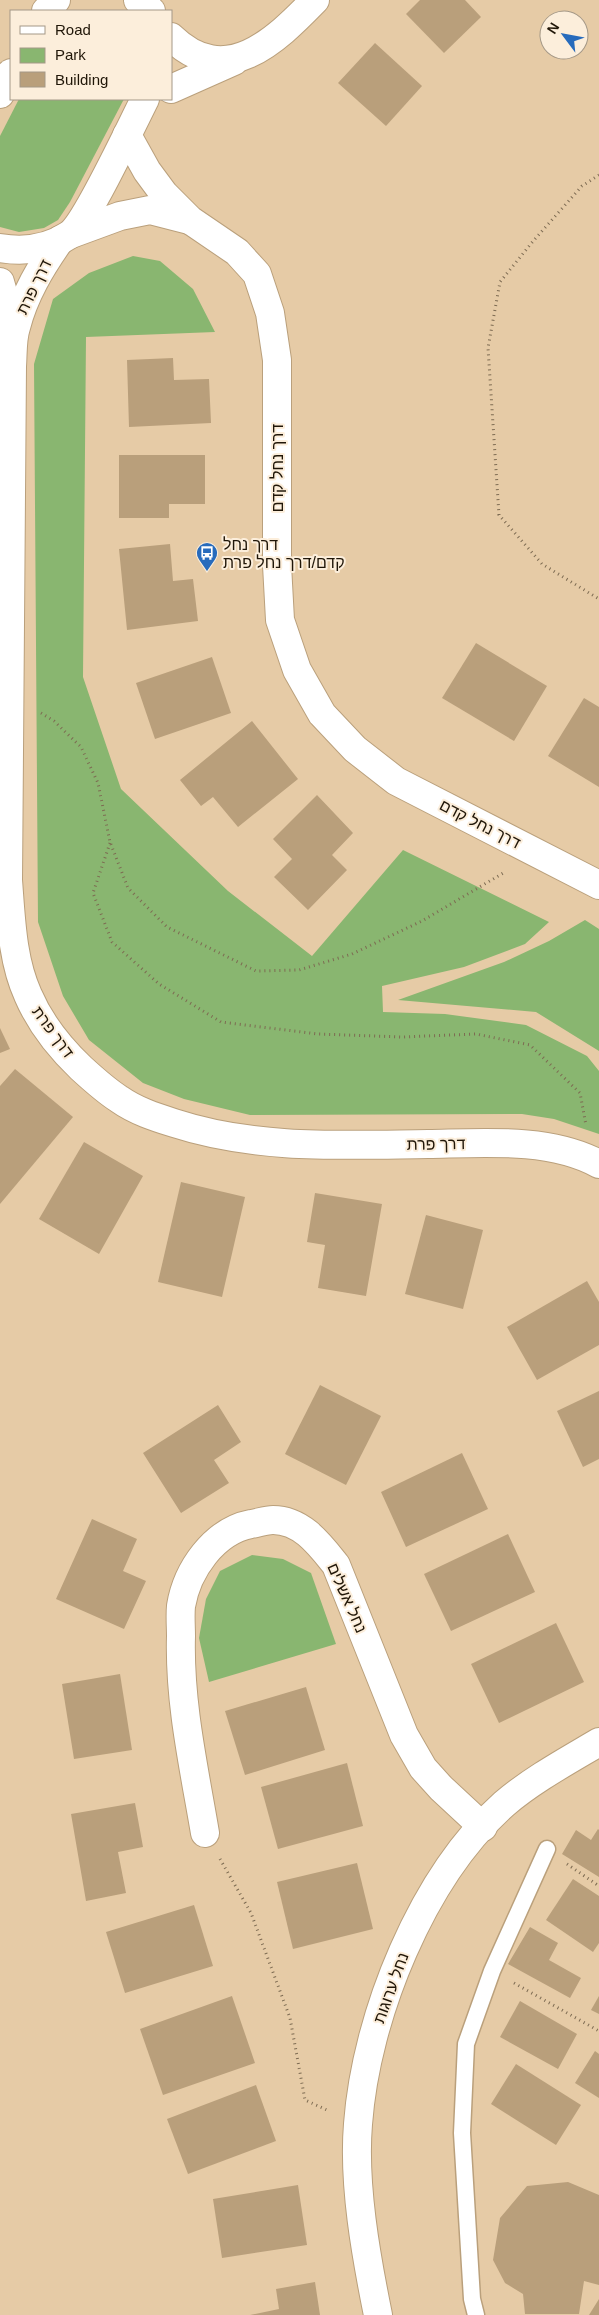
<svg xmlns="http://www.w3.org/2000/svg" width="599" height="2315" font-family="Helvetica,'Noto Sans Hebrew',sans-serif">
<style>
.green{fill:#89b670}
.building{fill:#b99f7b}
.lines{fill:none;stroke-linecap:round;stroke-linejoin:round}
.lane-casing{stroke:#baa07c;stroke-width:19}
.street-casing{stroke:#baa07c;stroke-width:30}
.secondary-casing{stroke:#baa07c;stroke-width:30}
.path{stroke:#7d6b52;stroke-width:3;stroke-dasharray:1 4;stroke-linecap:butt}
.lane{stroke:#fff;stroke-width:16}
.street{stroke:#fff;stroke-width:28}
.secondary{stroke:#fff;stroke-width:28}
.labels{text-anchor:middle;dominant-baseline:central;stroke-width:4;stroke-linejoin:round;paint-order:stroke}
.street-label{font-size:16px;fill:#201608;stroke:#fceedb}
.poi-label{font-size:16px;fill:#201608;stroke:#fceedb;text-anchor:start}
</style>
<rect width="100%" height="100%" fill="#e6cba6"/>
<g class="green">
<path d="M19 99H124L70 202 58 220 44 228 19 232 0 227V136Z"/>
<path d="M133 256 160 261 193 289 215 332 86 337 83 677 121 789 228 891 312 956 403 850 549 922 525 944 464 967 382 986 383 1012 445 1014 526 1025 587 1056 599 1071V1134L554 1119 522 1114 250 1115 184 1099 143 1083 89 1040 63 996 38 922 34 364 53 299 89 273Z"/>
<path d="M585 920 599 929V1051L536 1012 398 1000 504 962 549 941Z"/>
<path d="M252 1555 283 1559 311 1573 336 1644 209 1682 199 1638 206 1599 220 1571Z"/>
</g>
<g class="building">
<path d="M420 0H465L481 17 444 53 406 14Z"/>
<path d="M375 43 422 86 386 126 338 83Z"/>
<path d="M173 358 174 380 209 379 211 423 129 427 127 360Z"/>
<path d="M119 455H205V504H169V518H119Z"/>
<path d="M170 544 173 581 193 579 198 621 127 630 119 549Z"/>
<path d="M476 643 547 686 514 741 442 698Z"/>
<path d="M212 657 231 713 155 739 136 683Z"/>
<path d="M584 698 599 707V787L548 756Z"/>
<path d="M252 721 298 779 238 827 213 797 201 806 180 780Z"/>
<path d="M317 795 353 833 332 855 347 870 308 910 274 877 292 859 273 839Z"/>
<path d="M0 1028 10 1049 0 1053Z"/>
<path d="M15 1069 73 1117 0 1204V1086Z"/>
<path d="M84 1142 143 1176 99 1254 39 1219Z"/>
<path d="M181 1182 245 1197 222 1297 158 1282Z"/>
<path d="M315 1193 382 1204 366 1296 318 1288 325 1245 307 1242Z"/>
<path d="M426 1215 483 1230 463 1309 405 1294Z"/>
<path d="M587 1281 599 1302V1345L537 1380 507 1327Z"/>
<path d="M320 1385 381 1416 346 1485 285 1454Z"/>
<path d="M599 1391V1459L583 1467 557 1411Z"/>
<path d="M218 1405 241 1442 214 1460 229 1483 181 1513 143 1453Z"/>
<path d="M462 1453 488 1509 406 1547 381 1492Z"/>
<path d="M92 1519 137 1539 123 1571 146 1581 124 1629 56 1599Z"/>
<path d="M508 1534 535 1592 451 1631 424 1574Z"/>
<path d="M556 1623 584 1682 499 1723 471 1664Z"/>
<path d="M120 1674 132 1750 74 1759 62 1684Z"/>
<path d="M306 1687 325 1750 245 1775 225 1711Z"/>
<path d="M347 1763 363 1826 278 1849 261 1787Z"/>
<path d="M135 1803 143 1847 118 1852 126 1893 86 1901 71 1814Z"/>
<path d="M598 1829 599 1830V1877L562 1854 576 1830 591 1840Z"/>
<path d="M357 1863 373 1929 293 1949 277 1882Z"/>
<path d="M573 1879 599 1896V1943L593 1952 546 1920Z"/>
<path d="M194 1905 213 1966 125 1993 106 1932Z"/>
<path d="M530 1927 558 1943 549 1960 581 1978 570 1998 508 1964Z"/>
<path d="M232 1996 255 2063 163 2095 140 2029Z"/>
<path d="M599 1996V2014L591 2010Z"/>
<path d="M520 2001 577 2034 558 2069 500 2037Z"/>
<path d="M595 2051 599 2054V2098L575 2083Z"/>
<path d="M516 2064 581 2105 556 2145 491 2104Z"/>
<path d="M256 2085 276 2141 188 2174 167 2119Z"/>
<path d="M568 2182 599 2195V2285L584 2281 579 2314H525L523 2294 505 2283 493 2260 500 2218 527 2186Z"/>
<path d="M298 2185 307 2245 222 2258 213 2199Z"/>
<path d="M315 2282 320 2315H250L279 2309 276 2289Z"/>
<path d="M599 2299V2315H589Z"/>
</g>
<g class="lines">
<g class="lane-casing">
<path id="lane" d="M476 2315 472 2299 462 2133 466 2044 492 1971 547 1849"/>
</g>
<g class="street-casing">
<g id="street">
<path d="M171 37C226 90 275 41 315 0"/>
<path d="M171 89 234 61"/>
<path d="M127 135 147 171 164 194 190 220 237 252 257 274 270 313 277 360V565L280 620 297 670 322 714 355 749 396 781 599 885"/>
<path d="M71 234 120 216 150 210 189 220"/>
<path d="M205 1833C194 1768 179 1702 181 1636 181 1627 180 1616 181 1606 187 1570 214 1531 251 1524 258 1523 266 1520 273 1520 302 1520 320 1545 336 1565L404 1735 423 1768 441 1788 483 1827"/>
<path d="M378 2315C366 2256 353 2184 358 2124 366 2016 422 1877 504 1804 532 1780 567 1761 599 1742"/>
</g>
</g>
<g class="secondary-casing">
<g id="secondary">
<path d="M138 0 151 11"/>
<path d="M46 11 56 0"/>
<path d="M0 94 11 73"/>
<path d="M60 240C41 267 24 295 16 327 12 339 13 353 12 366L8 880C11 918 12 960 28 995 40 1023 60 1048 81 1068 93 1079 105 1090 119 1099 136 1111 155 1117 174 1123 257 1150 343 1145 428 1144 482 1143 550 1137 599 1164"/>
<path d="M0 248C24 252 48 249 69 235 86 224 133 122 145 99"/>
<path d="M0 282 8 310 10 337"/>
</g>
</g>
<g class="path">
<path d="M599 175 582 186 534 240 500 282 488 348 499 515 542 564 599 599"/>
<path d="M41 713 54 721 81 747 98 783 110 842 128 888 167 927 256 971 299 970 352 954 422 921 505 872"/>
<path d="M110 843 93 893 112 942 159 984 221 1022 318 1034 402 1037 476 1034 530 1045 580 1093 586 1125"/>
<path d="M220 1859 251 1913 290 2018 305 2100 329 2111"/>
<path d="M567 1864 599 1886"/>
<path d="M514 1983 599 2031"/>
</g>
<use href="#lane" class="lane"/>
<use href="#street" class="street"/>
<use href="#secondary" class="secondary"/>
</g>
<defs>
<g id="bus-pin" transform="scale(1.125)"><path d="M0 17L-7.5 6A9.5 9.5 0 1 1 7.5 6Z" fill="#276bbc" stroke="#fceedb"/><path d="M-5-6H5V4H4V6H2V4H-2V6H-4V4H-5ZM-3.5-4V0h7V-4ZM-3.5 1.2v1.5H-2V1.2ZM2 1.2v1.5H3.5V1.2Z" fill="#fff"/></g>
</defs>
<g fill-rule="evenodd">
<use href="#bus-pin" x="207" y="553"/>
</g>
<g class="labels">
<g class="street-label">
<text transform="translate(34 287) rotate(-64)">דרך פרת</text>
<text transform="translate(277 468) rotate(-90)">דרך נחל קדם</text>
<text transform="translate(480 824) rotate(27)">דרך נחל קדם</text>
<text transform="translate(53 1032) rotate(54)">דרך פרת</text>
<text transform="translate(436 1144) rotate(-1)">דרך פרת</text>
<text transform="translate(347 1598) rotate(66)">נחל אשלים</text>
<text transform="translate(391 1988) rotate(-70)">נחל ערוגות</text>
</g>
<g class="poi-label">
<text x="223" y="544">דרך נחל<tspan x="223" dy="18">קדם/דרך נחל פרת</tspan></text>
</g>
</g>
<rect x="10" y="10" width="162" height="90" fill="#fceedb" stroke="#a49887"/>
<rect x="20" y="26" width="25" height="8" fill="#ffffff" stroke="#a49887"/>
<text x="55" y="35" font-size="15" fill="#201608">Road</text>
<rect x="20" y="48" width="25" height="15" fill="#89b670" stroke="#a49887"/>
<text x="55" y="60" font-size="15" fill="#201608">Park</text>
<rect x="20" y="72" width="25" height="15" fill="#b99f7b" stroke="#a49887"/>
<text x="55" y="85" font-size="15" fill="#201608">Building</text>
<g transform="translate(564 35) rotate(302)"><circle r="24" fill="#fceedb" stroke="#a49887"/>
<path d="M0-4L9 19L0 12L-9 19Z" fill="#276bbc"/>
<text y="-8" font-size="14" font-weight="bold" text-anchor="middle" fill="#201608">N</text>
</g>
</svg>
